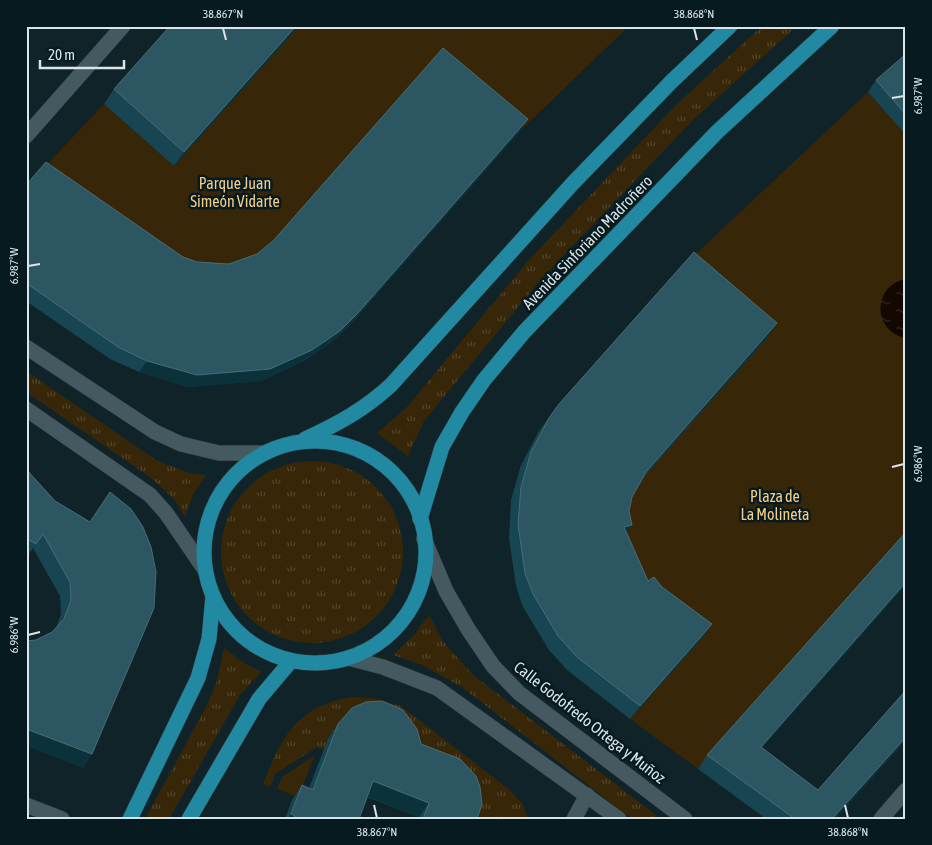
<svg xmlns="http://www.w3.org/2000/svg" width="932" height="845" font-family="'Asap Condensed',sans-serif">
<style>
.grass{fill:url(#grass-tufts)}
.green{fill:#372708}
.water{fill:url(#water-ripples)}
.lines{fill:none;stroke-linecap:round;stroke-linejoin:round}
.minor-casing{stroke:#303c40;stroke-width:16}
.major-casing{stroke:#303c40;stroke-width:16}
.minor{stroke:#455960;stroke-width:15}
.major{stroke:#2189a1;stroke-width:15}
.wall{fill:#174652}
.shaded-wall{fill:#0b313b}
.building{fill:#2c5762;stroke:#476d77}
.ticks{fill:none;stroke:#d9e5e8;stroke-width:2}
.labels{text-anchor:middle;dominant-baseline:central;stroke-width:5;stroke-linejoin:round;paint-order:stroke}
.park-label{font-size:16px;fill:#f4ce88;stroke:#071a1f}
.street-label{font-size:16px;fill:#d9e5e8;stroke:#071a1f}
.neatline{fill:none;stroke:#d9e5e8;stroke-width:2}
.ticks-label{font-size:12px;text-anchor:middle;fill:#d9e5e8}
</style>
<defs>
<pattern id="grass-tufts" width="24" height="20" patternUnits="userSpaceOnUse" patternTransform="scale(1.25)"><rect width="24" height="20" fill="#372708"/><path d="M3 7l-1-3M5 7V3M7 7l1-3M15 17l-1-3M17 17v-4M19 17l1-3" fill="none" stroke="#53462c"/></pattern>
<pattern id="water-ripples" width="26" height="14" patternUnits="userSpaceOnUse" patternTransform="scale(1.25)"><rect width="26" height="14" fill="#130800"/><path d="M2 4q2-2 4 0t4 0M15 11q2-2 4 0t4 0" fill="none" stroke="#352c25"/></pattern>
</defs>
<rect width="100%" height="100%" fill="#102329"/>
<g class="grass">
<path d="M762 26H797L692 121 543 277 424 421 408 456 377 433 407 407 528 261 677 104Z"/>
<path d="M26 371 156 460 189 473 206 475 193 495 185 517 175 500 150 477 26 392Z"/>
<circle cx="312" cy="552" r="91"/>
<path d="M429 615 442 640 472 674 661 819H632L462 687 422 665 393 655 413 636Z"/>
<path d="M224 648 241 661 261 672 240 695 169 819H145L206 707 217 681Z"/>
<path d="M352 697 374 698 401 706 510 790 523 805 528 819H472L336 727 328 739 324 750 317 747 275 774 270 787 263 784C282 736 297 706 352 697Z"/>
</g>
<g class="green">
<path d="M299 26H629L520 131 211 276 38 174 104 104 174 166Z"/>
<path d="M868 92 906 135V535L698 769 630 719 653 601 623 538 684 265Z"/>
<path d="M315 755 298 797 277 789 282 777Z"/>
</g>
<path class="water" d="M906 279V338C872 332 872 285 906 279Z"/>
<g class="lines">
<g class="minor-casing">
<g id="minor">
<path d="M26 136 123 26"/>
<path d="M26 347 155 432 181 444 219 453H265"/>
<path d="M26 409 150 495 166 513 205 570"/>
<path d="M424 539 446 591 468 629 493 666 519 693 685 819"/>
<path d="M348 658 383 667 437 688 619 819"/>
<path d="M26 805 62 819"/>
<path d="M574 819 587 795"/>
<path d="M881 819 906 790"/>
</g>
</g>
<g class="major-casing">
<g id="major">
<path d="M305 439C338 424 365 409 391 385L573 183 672 81 730 26"/>
<circle cx="315" cy="552" r="111"/>
<path d="M420 519 442 447 462 412 484 380 524 332 717 132 832 26"/>
<path d="M130 819 198 678 209 639 213 596"/>
<path d="M189 819 259 699 291 661"/>
</g>
</g>
<use href="#minor" class="minor"/>
<use href="#major" class="major"/>
</g>
<g class="wall">
<path d="M170 26H299L174 166 104 104 114 89Z"/>
<path d="M906 54V135L868 92 876 80Z"/>
<path d="M528 119 520 131 349 326 332 342 304 361 261 381 188 387 139 372 110 359 26 301V185L183 257 197 262 229 264 257 254Z"/>
<path d="M768 337 642 479 632 497 629 511 627 533 648 581 662 587 712 624 703 637 630 719 567 670 549 650 523 607 516 586 509 538 511 500 521 465 539 431 559 404Z"/>
<path d="M26 469 55 501 90 522 92 754 83 768 36 640 52 632 56 628 61 614 60 596 33 548 26 558Z"/>
<path d="M906 690V740L835 819H766L698 769 707 755 762 748 818 790Z"/>
<path d="M338 724 421 744 477 819H419V817L367 797 359 819H285L292 800 302 785 309 788 328 739Z"/>
</g>
<g class="shaded-wall">
<path d="M296 26H299L174 166 184 152Z"/>
<path d="M528 119 520 131 349 326 332 342 304 361 261 381 188 387 139 372 147 361Z"/>
<path d="M777 323 768 337 636 485 646 472Z"/>
<path d="M632 525 623 538 624 527Z"/>
<path d="M906 582V585L751 761 761 747Z"/>
<path d="M712 624 703 637 630 719 640 706Z"/>
<path d="M26 729 92 754 83 768 26 746Z"/>
<path d="M906 737V740L835 819H832Z"/>
<path d="M373 781 429 803 419 817 364 795Z"/>
<path d="M291 814 295 816 292 819H288Z"/>
</g>
<g class="building">
<path d="M170 26H296L184 152 114 89Z"/>
<path d="M443 48 528 119 357 314 340 331 312 350 270 369 197 375 147 361 118 347 26 283V185L46 162 183 257 197 262 229 264 257 254 273 241Z"/>
<path d="M906 54V115L876 80Z"/>
<path d="M694 252 777 323 646 472 632 497 629 511 632 525 624 527 648 581 654 577 662 587 712 624 640 706 577 657 558 636 533 594 525 573 518 524 521 487 531 452 549 418 559 404Z"/>
<path d="M26 469 55 501 90 522 110 492 131 509 143 527 151 547 156 572 154 608 92 754 26 729V641L36 640 52 632 64 619 71 600 70 582 43 534 36 544 26 538Z"/>
<path d="M906 532V582L761 747 818 790 906 690V737L832 819H795L707 755Z"/>
<path d="M382 701 403 710 417 729 421 744 460 759 476 776 480 787 482 804 477 819H423L429 803 373 781 359 819H293L295 816 291 814 302 785 313 790 338 724 352 708 366 702Z"/>
</g>
<path class="ticks" d="M223 28 226 40M694 28 697 40M892 98 904 96M28 266 40 264M892 467 904 464M28 635 40 632M374 805 377 818M845 805 848 818"/>
<g class="labels">
<g class="park-label">
<text x="235" y="183">Parque Juan<tspan x="235" dy="18">Simeón Vidarte</tspan></text>
<text x="775" y="496">Plaza de<tspan x="775" dy="18">La Molineta</tspan></text>
</g>
<g class="street-label">
<text transform="translate(587 242) rotate(-46)">Avenida Sinforiano Madroñero</text>
<text transform="translate(590 722) rotate(38)">Calle Godofredo Ortega y Muñoz</text>
</g>
</g>
<rect width="932" height="845" fill="none" stroke="#071a1f" stroke-width="55"/>
<path d="M40 60v8h84v-8" fill="none" stroke="#d9e5e8" stroke-width="2.5"/>
<text x="48" y="60" font-size="15" fill="#d9e5e8" stroke="#071a1f" stroke-width="4" paint-order="stroke">20 m</text>
<rect x="28" y="28" width="876" height="790" class="neatline"/>
<g class="ticks-label">
<text x="223" y="18">38.867°N</text>
<text x="694" y="18">38.868°N</text>
<text transform="translate(918 96) rotate(-90)" y="4">6.987°W</text>
<text transform="translate(14 266) rotate(-90)" y="4">6.987°W</text>
<text transform="translate(918 464) rotate(-90)" y="4">6.986°W</text>
<text transform="translate(14 635) rotate(-90)" y="4">6.986°W</text>
<text x="377" y="836">38.867°N</text>
<text x="848" y="836">38.868°N</text>
</g>
</svg>
